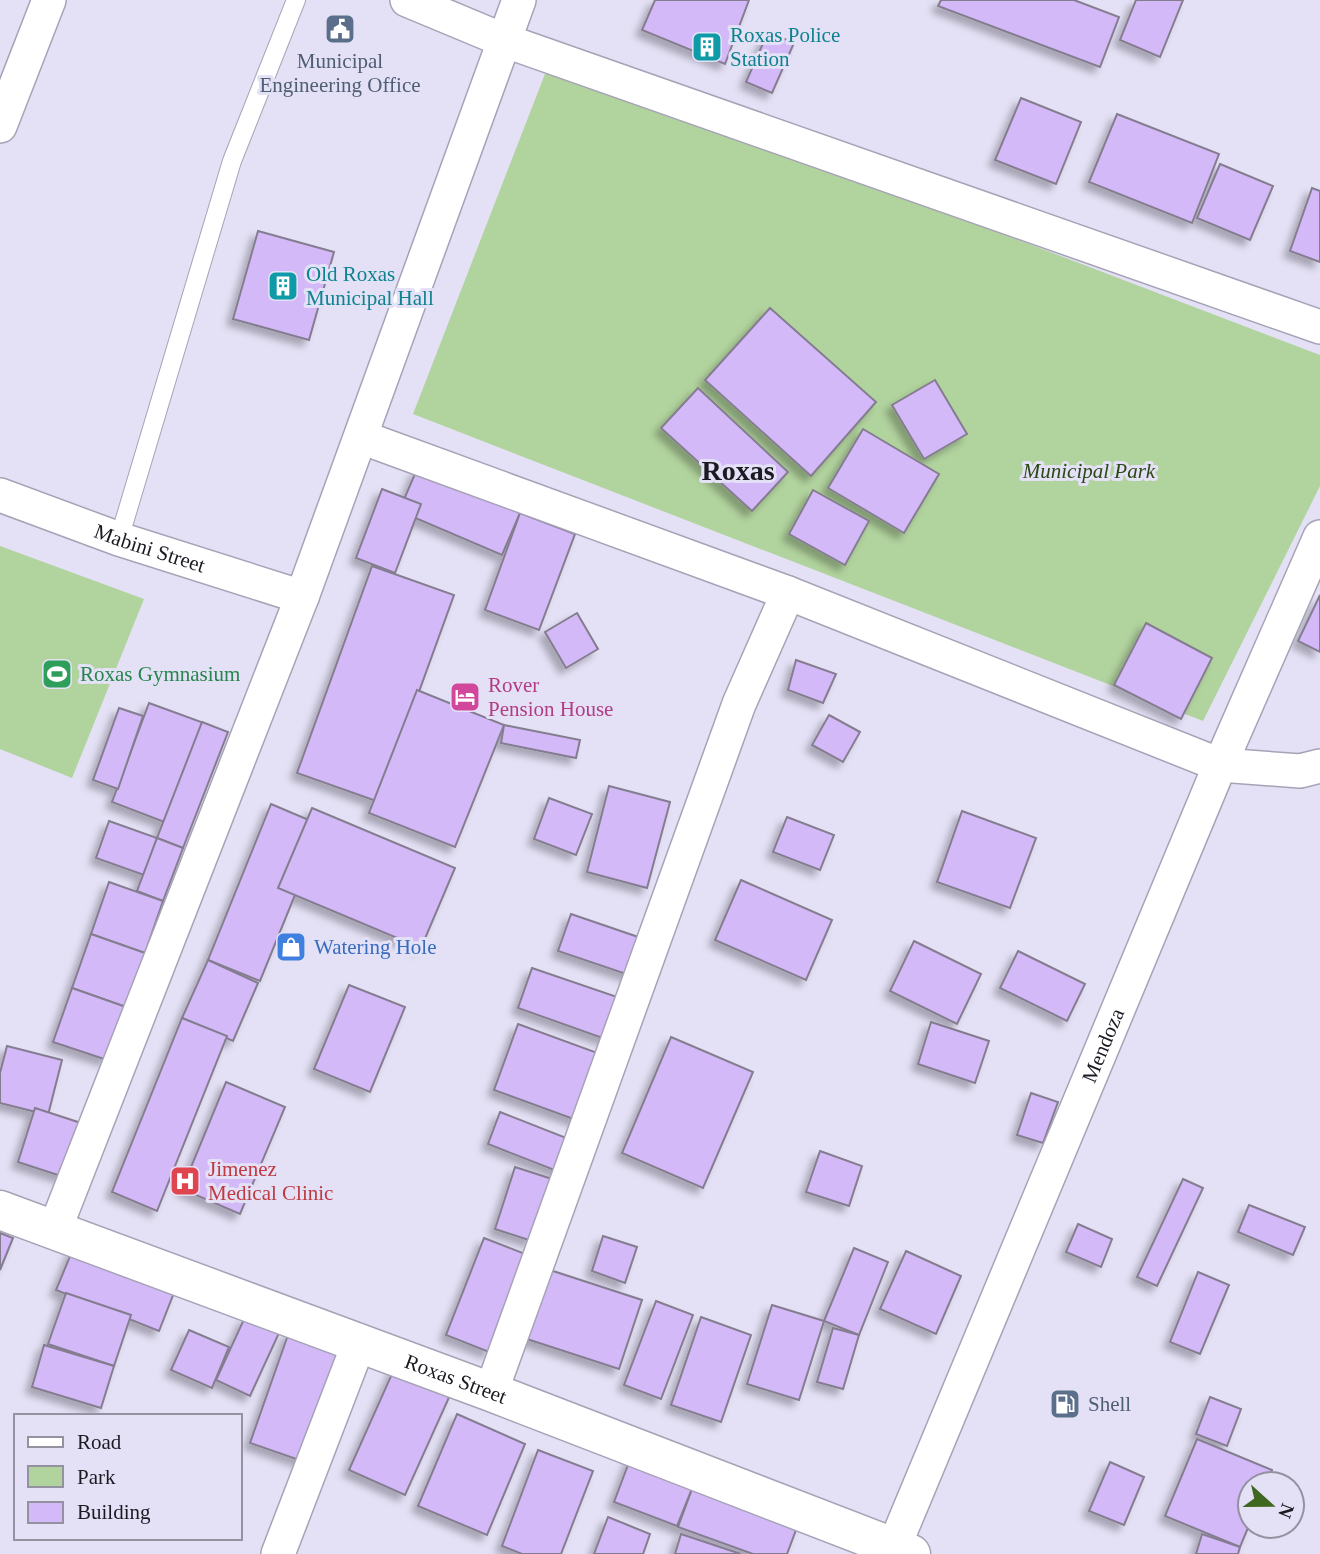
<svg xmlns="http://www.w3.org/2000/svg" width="1320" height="1554" font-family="'Times New Roman',serif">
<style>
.green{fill:#b1d39d}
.building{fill:#d3b9f8;stroke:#847d8f;stroke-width:2;filter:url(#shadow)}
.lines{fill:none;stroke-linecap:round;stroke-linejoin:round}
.service-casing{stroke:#a6a3b7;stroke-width:20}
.minor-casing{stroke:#a6a3b7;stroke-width:36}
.secondary-casing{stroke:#a6a3b7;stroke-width:41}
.service{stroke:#fff;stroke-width:18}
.minor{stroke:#fff;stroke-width:33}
.secondary{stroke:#fff;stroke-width:38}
.labels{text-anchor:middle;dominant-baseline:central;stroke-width:6;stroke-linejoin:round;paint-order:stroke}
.culture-label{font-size:21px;fill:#0d838f;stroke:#e4e1f6;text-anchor:start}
.service-label{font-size:21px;fill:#4e5e75;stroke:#e4e1f6}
.park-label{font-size:21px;font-style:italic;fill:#2b4915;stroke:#e4e1f6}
.street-label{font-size:21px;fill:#1b1a22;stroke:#e4e1f6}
.leisure-label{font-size:21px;fill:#27864d;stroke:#e4e1f6;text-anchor:start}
.hotel-label{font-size:21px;fill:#b23c85;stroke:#e4e1f6;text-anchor:start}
.shop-label{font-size:21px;fill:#366cbe;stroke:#e4e1f6;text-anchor:start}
.health-label{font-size:21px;fill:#be3a42;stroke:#e4e1f6;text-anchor:start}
.district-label{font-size:28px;font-weight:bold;fill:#1b1a22;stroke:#e4e1f6}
</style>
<defs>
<filter id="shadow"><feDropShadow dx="-6" dy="6" stdDeviation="3.5" flood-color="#0004"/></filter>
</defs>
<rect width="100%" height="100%" fill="#e4e1f6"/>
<g class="green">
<path d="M550 61 1320 355V486L1203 721 413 414Z"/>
<path d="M0 546 144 599 72 778 0 749Z"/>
</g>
<g class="building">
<path d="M655 0H749L725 64 642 30Z"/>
<path d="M941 0H1074L1119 17 1100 67 938 6Z"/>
<path d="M1136 0H1183L1160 57 1120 40Z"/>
<path d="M768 32 794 43 772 93 746 82Z"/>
<path d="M1021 98 1081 122 1056 184 995 160Z"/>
<path d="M1117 114 1219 154 1192 223 1089 182Z"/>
<path d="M1220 164 1273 186 1250 240 1197 218Z"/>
<path d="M1312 188 1320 191V262L1290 251Z"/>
<path d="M258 231 334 252 309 340 233 319Z"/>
<path d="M770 308 876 402 811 476 705 380Z"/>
<path d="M935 380 967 434 924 459 892 405Z"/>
<path d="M698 388 788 472 752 511 661 428Z"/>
<path d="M863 429 939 474 904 533 828 488Z"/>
<path d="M417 469 520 513 502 555 399 511Z"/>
<path d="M382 489 421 504 395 573 356 558Z"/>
<path d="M813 490 869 521 845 565 789 534Z"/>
<path d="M520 513 575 534 539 630 485 610Z"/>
<path d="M372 566 454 595 379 802 297 773Z"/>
<path d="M1320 595V652L1298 641Z"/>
<path d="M577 613 598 649 566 668 545 632Z"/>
<path d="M1146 623 1212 658 1181 719 1114 685Z"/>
<path d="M796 660 836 674 823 703 788 690Z"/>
<path d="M417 690 504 725 455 847 369 813Z"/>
<path d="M149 703 204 723 167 823 112 802Z"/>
<path d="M119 708 143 716 118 789 93 780Z"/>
<path d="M829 715 860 732 843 762 812 745Z"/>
<path d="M202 722 228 732 183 848 157 838Z"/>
<path d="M504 725 580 740 576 758 501 743Z"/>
<path d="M609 786 670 802 647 888 587 872Z"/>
<path d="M549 798 592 814 576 855 534 839Z"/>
<path d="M271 804 323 826 260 981 208 960Z"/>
<path d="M312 808 455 868 421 948 278 888Z"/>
<path d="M962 811 1036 838 1010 908 937 882Z"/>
<path d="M787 817 834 835 820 870 773 852Z"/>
<path d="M109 821 157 838 144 875 96 858Z"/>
<path d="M157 838 183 848 163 901 137 891Z"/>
<path d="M741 880 832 920 806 980 715 940Z"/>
<path d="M109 882 163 901 145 953 91 934Z"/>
<path d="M571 914 644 939 632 976 558 951Z"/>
<path d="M91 934 145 953 126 1007 72 988Z"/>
<path d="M914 941 981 974 957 1024 890 991Z"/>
<path d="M1018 951 1085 984 1067 1021 1000 988Z"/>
<path d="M208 960 258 983 233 1041 182 1018Z"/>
<path d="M532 968 626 1000 611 1041 518 1008Z"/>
<path d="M349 985 405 1007 370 1092 314 1069Z"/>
<path d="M72 988 126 1007 107 1060 53 1042Z"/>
<path d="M182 1018 227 1036 157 1211 112 1192Z"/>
<path d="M931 1022 989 1041 975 1083 918 1064Z"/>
<path d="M518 1024 603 1055 579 1121 494 1090Z"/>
<path d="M671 1037 753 1072 703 1188 622 1153Z"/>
<path d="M7 1046 62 1060 48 1115 0 1103V1073Z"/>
<path d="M226 1082 285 1107 240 1214 182 1189Z"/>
<path d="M1031 1093 1058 1102 1043 1143 1017 1135Z"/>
<path d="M35 1108 81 1123 64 1177 18 1162Z"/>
<path d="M500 1112 574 1141 562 1173 488 1144Z"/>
<path d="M820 1151 862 1166 849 1206 806 1192Z"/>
<path d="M515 1167 552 1179 532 1241 495 1229Z"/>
<path d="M1183 1179 1203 1188 1157 1286 1137 1277Z"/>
<path d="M1249 1205 1305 1227 1293 1255 1238 1232Z"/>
<path d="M1078 1224 1112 1239 1101 1267 1066 1252Z"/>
<path d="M0 1233 13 1238 0 1270Z"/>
<path d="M603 1236 637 1247 625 1283 592 1271Z"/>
<path d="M484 1238 528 1255 489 1352 446 1335Z"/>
<path d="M854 1248 888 1262 859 1335 824 1321Z"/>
<path d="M73 1249 175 1290 159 1331 56 1290Z"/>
<path d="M906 1251 961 1276 936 1334 880 1309Z"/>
<path d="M550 1270 642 1300 619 1369 527 1339Z"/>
<path d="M1198 1272 1229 1285 1200 1354 1170 1342Z"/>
<path d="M66 1293 131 1315 114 1366 48 1344Z"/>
<path d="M656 1301 693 1315 661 1399 624 1385Z"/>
<path d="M772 1305 824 1321 799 1400 747 1384Z"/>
<path d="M245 1317 279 1333 250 1396 216 1380Z"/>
<path d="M701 1317 751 1335 721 1422 671 1405Z"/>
<path d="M833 1328 859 1335 843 1389 817 1382Z"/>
<path d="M189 1330 229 1347 212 1388 171 1370Z"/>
<path d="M289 1332 344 1351 305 1462 250 1443Z"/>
<path d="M44 1345 114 1366 101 1408 32 1387Z"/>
<path d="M395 1367 451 1393 405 1495 349 1470Z"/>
<path d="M1210 1397 1241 1409 1227 1446 1196 1434Z"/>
<path d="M457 1414 525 1444 487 1535 418 1506Z"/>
<path d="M1197 1439 1272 1470 1266 1484H1250V1523L1240 1547 1165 1516Z"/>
<path d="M538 1450 593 1471 561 1554H522L502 1546Z"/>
<path d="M631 1457 695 1481 677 1526 614 1502Z"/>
<path d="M1110 1462 1144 1477 1124 1525 1089 1511Z"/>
<path d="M695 1481 800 1519 787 1554H753L678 1527Z"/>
<path d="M608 1517 650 1534 643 1554H594Z"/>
<path d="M681 1534 741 1554H675Z"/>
<path d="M1202 1534 1240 1547 1238 1554H1196Z"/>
</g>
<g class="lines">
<g class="service-casing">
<path id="service" d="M119 539 232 161 296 0"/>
</g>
<g class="minor-casing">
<g id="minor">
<path d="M407 0 503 40 1320 327"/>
<path d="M0 126 49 0"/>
<path d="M361 437 788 593 739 704 491 1392"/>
<path id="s1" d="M0 495 119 539 302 597"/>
<path d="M788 593 1220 765 1300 771 1320 766"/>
<path d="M55 1229 302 597 519 0"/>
<path d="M278 1554 359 1343"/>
<path id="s2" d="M891 1554 1220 765 1320 537"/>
</g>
</g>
<g class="secondary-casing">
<g id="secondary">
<path id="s3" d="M0 1210 491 1392 911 1554"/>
</g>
</g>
<use href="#service" class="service"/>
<use href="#minor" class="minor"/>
<use href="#secondary" class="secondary"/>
</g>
<defs>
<g id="civic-square" transform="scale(1.575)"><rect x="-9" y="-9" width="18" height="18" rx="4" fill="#5c6f8a" stroke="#e4e1f6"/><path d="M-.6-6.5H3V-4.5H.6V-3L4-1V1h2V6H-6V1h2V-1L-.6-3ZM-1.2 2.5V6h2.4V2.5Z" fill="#fff"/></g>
<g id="building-square" transform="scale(1.575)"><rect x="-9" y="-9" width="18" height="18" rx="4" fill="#0f9aa8" stroke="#e4e1f6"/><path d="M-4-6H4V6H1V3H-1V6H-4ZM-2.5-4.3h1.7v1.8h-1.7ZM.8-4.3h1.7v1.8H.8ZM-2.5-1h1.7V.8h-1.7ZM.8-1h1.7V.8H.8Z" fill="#fff"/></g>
<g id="stadium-square" transform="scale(1.575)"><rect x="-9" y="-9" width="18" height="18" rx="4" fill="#2e9e5b" stroke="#e4e1f6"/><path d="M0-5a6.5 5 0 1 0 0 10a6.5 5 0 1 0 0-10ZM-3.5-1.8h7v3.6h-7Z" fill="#fff"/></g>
<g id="hotel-square" transform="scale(1.575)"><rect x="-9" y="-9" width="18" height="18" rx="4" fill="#d1479c" stroke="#e4e1f6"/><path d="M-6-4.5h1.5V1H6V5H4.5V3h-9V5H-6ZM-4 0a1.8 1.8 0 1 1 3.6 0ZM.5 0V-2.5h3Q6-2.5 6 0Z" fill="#fff"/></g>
<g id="shop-square" transform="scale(1.575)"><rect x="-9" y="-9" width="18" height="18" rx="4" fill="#3f7fe0" stroke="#e4e1f6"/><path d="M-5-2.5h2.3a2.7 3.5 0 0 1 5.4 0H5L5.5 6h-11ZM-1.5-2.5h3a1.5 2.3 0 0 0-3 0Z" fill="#fff"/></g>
<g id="hospital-square" transform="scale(1.575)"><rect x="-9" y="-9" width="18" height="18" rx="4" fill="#e0444e" stroke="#e4e1f6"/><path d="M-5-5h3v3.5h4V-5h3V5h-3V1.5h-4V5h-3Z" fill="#fff"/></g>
<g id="fuel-square" transform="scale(1.575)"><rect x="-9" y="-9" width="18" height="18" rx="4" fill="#5c6f8a" stroke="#e4e1f6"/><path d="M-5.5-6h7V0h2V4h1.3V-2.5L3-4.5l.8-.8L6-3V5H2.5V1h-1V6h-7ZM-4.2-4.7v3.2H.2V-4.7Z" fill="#fff"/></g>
</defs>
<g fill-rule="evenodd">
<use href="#civic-square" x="340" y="29"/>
<use href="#building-square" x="707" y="47"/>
<use href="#building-square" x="283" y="286"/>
<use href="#stadium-square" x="57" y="674"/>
<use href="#hotel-square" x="465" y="697"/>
<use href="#shop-square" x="291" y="947"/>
<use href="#hospital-square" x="185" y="1181"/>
<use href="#fuel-square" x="1065" y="1404"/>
</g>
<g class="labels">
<g class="culture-label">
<text x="730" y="35">Roxas Police<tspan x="730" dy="24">Station</tspan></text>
<text x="306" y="274">Old Roxas<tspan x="306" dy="24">Municipal Hall</tspan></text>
</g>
<g class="service-label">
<text x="340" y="61">Municipal<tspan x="340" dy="24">Engineering Office</tspan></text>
<text x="1088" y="1404" text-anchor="start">Shell</text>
</g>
<g class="park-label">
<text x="1089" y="471">Municipal Park</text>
</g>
<g class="street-label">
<text stroke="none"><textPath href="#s1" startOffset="159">Mabini Street</textPath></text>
<text stroke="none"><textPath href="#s2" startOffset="551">Mendoza</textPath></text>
<text stroke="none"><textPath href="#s3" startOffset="486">Roxas Street</textPath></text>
</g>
<g class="leisure-label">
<text x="80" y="674">Roxas Gymnasium</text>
</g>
<g class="hotel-label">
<text x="488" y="685">Rover<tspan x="488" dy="24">Pension House</tspan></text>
</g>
<g class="shop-label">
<text x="314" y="947">Watering Hole</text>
</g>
<g class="health-label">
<text x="208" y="1169">Jimenez<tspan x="208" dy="24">Medical Clinic</tspan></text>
</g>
<g class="district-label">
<text x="738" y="470">Roxas</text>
</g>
</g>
<rect x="14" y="1414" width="228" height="126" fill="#e4e1f6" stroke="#9491a1" stroke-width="2"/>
<rect x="28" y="1437" width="35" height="10" fill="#ffffff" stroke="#9491a1" stroke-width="2"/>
<text x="77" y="1449" font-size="21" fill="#1b1a22">Road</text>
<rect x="28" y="1466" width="35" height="21" fill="#b1d39d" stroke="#9491a1" stroke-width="2"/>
<text x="77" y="1484" font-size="21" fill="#1b1a22">Park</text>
<rect x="28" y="1502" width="35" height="21" fill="#d3b9f8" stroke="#9491a1" stroke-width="2"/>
<text x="77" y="1519" font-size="21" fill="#1b1a22">Building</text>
<g transform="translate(1271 1505) rotate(111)"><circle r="33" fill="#e4e1f6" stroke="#9491a1" stroke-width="2"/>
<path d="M0-5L12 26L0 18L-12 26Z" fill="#3f6722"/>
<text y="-10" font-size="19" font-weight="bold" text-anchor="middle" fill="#1b1a22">N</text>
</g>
</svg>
